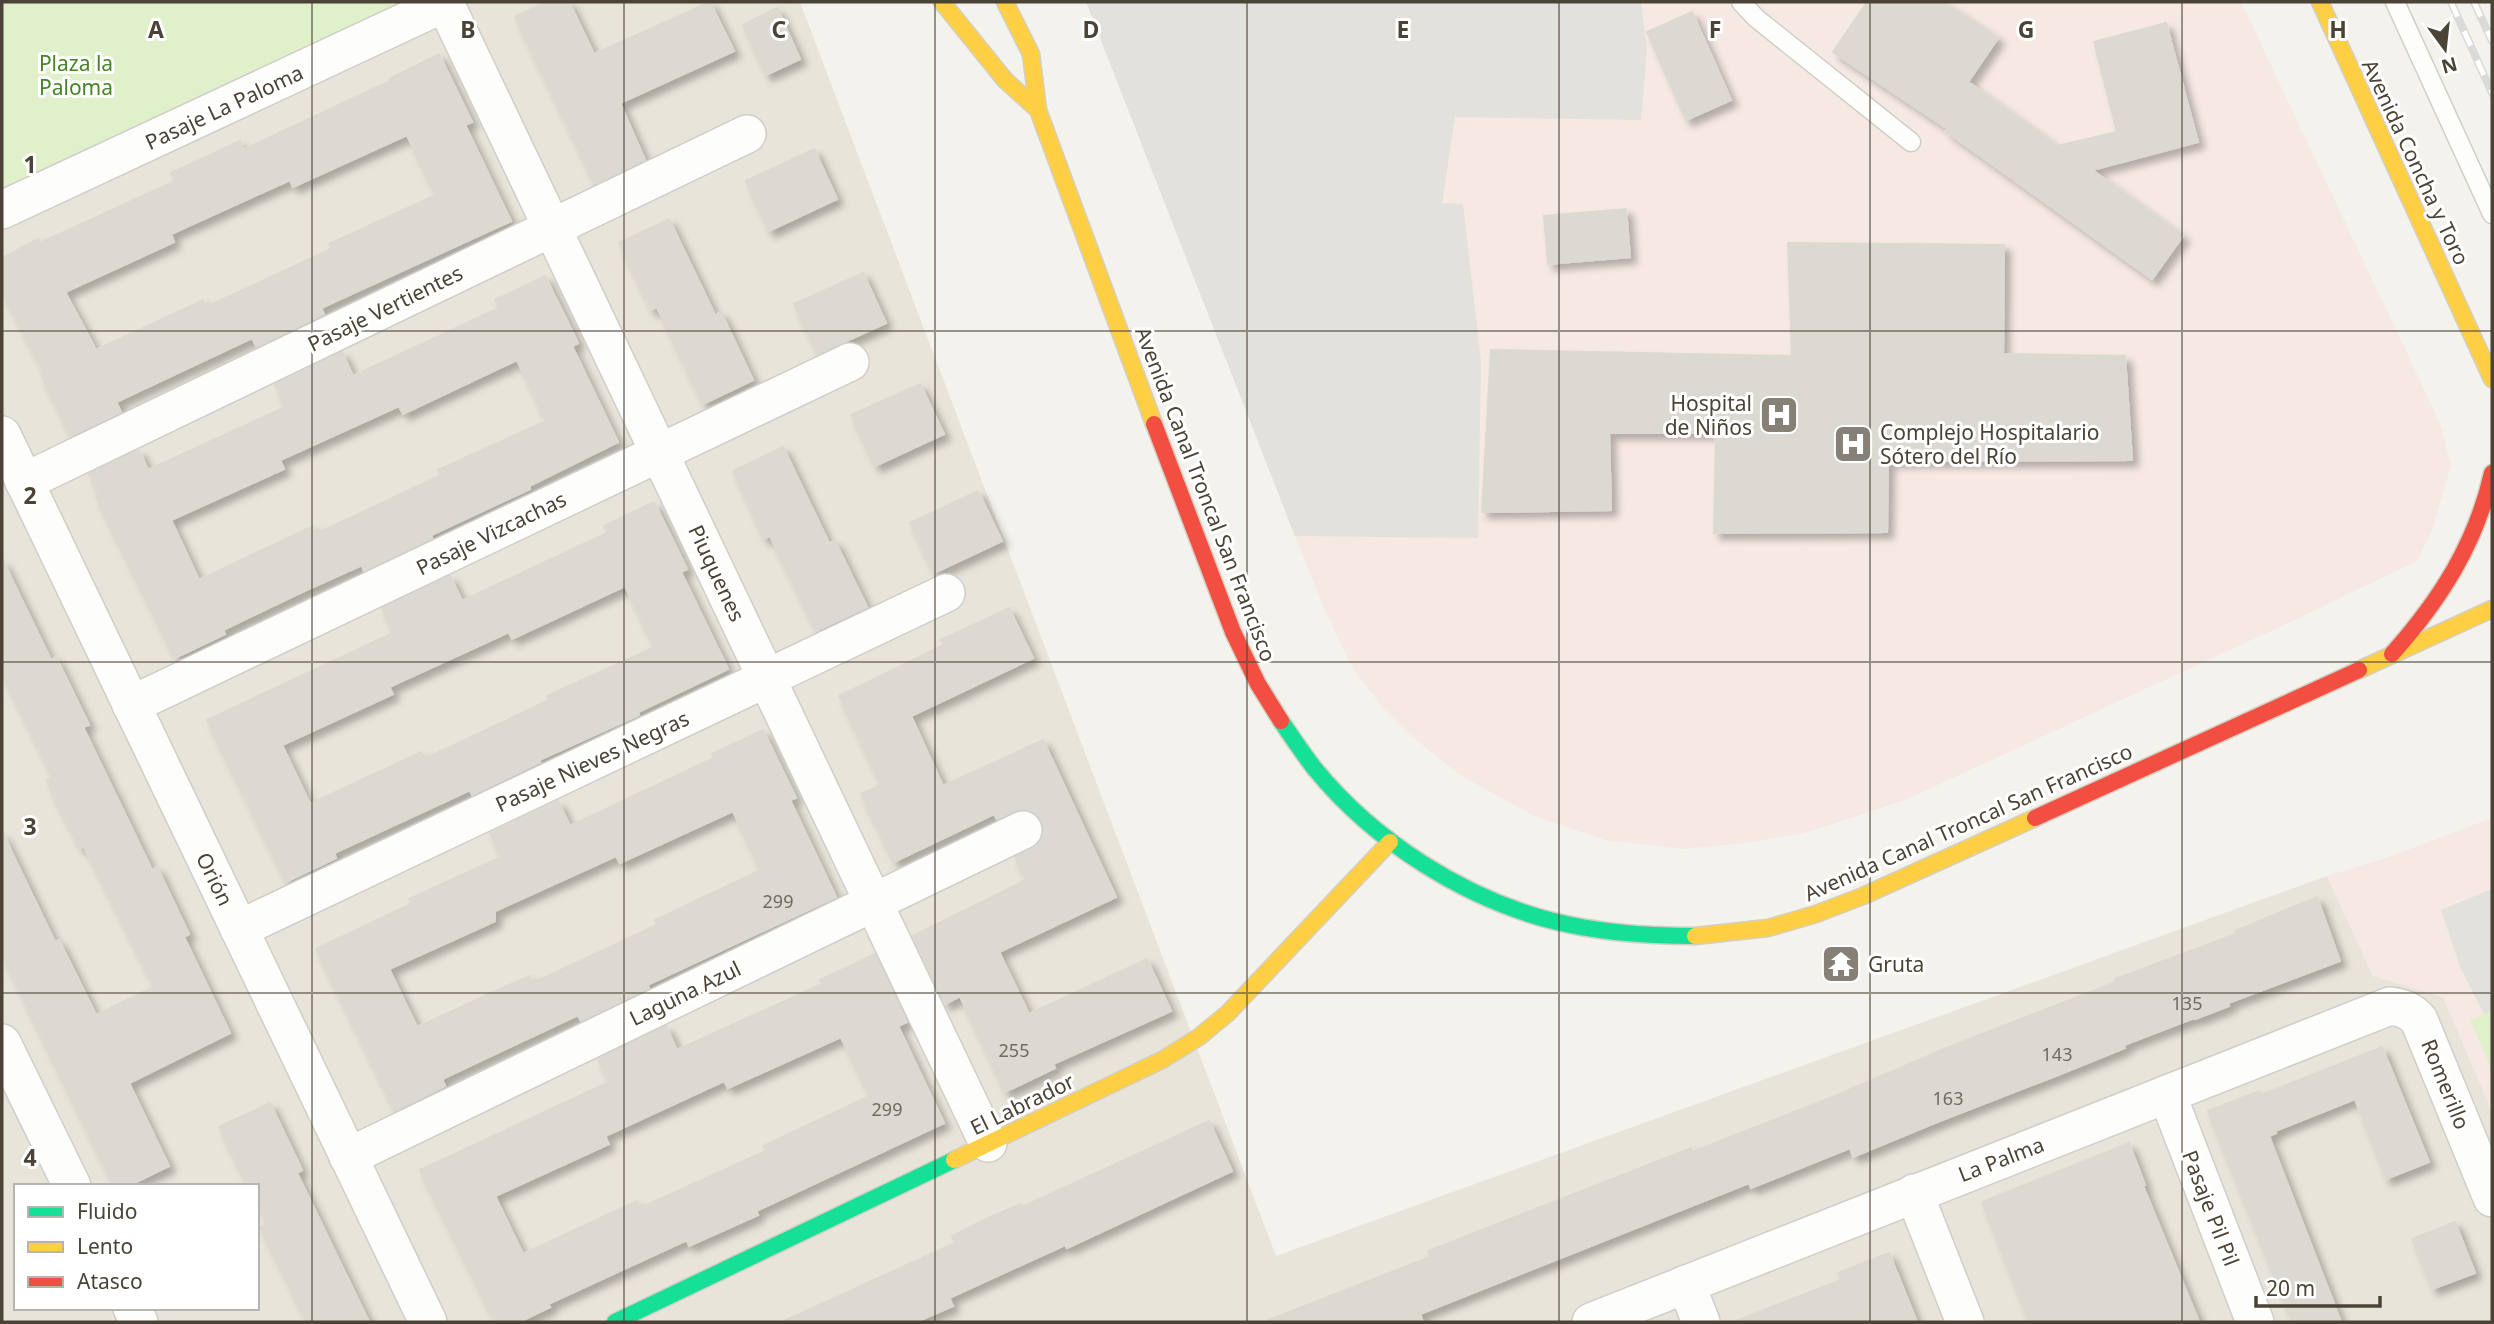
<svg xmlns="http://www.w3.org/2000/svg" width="2494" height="1324" font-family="'Noto Sans',sans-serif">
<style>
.residential{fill:#e8e4d9;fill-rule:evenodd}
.medical{fill:#f6e8e3}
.green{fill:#e0f0ca}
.parking{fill:#e2e1db}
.building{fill:#dbd9d2;stroke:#dcd9d1;stroke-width:2;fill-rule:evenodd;filter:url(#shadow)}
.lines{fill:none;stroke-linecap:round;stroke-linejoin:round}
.lane-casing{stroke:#d0cec8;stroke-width:21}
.street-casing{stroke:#d0cec8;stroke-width:40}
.fast-casing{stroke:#d3cfc2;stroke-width:19}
.slow-casing{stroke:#d3cfc2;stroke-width:19}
.jam-casing{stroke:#d3cfc2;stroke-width:19}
.lane{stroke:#fdfdfc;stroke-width:18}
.street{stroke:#fdfdfc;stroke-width:37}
.fast{stroke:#16e098;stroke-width:16}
.slow{stroke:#ffcf43;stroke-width:16}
.jam{stroke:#f24e42;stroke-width:16}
.rail-casing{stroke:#dadad9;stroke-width:8}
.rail{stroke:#fff;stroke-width:5;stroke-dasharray:16;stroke-linecap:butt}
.grid{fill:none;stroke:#4b4336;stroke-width:2;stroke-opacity:0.55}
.labels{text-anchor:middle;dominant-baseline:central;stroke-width:6;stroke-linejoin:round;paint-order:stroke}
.number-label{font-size:18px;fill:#706a5f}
.park-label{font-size:21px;fill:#448422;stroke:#fff}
.street-label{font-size:21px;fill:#4b4336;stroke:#fff}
.poi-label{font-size:21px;fill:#4b4336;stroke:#fff;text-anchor:start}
.grid-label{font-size:23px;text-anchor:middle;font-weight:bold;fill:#4b4336;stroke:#fff;stroke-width:6;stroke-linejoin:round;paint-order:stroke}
</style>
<defs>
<filter id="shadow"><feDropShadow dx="6" dy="6" stdDeviation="3.5" flood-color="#0004"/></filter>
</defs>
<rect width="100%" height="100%" fill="#f3f2ec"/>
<path class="residential" d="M2 2H800L1276 1256 2327 876 2373 976 2443 997 2492 1111V1322H2ZM16 1186H257V1308H16Z"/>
<g class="medical">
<path d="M1086 2H2241L2440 423 2451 465 2432 531 2417 561 2284 625 1905 800 1808 832 1745 843 1683 849 1605 840 1534 816 1460 775 1410 735 1383 708 1352 667 1325 611 1295 536Z"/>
<path d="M2492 818V1112L2443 997 2373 976 2327 876 2386 858Z"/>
</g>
<g class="green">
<path d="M2 2H420L2 188Z"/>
<path d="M2492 1011V1070L2470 1020Z"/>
</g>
<g class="parking">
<path d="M1086 2H1641L1647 49 1641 120 1455 117 1442 203 1463 204 1481 362 1478 538 1295 536Z"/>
<path d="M2492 889V1011L2484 1014 2460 967 2441 910Z"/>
</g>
<g class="building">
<path d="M546 2H569L594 54 710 2 734 51 620 103 645 160 595 184 515 17Z"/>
<path d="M1867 2H1943L1998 38 1968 82 2057 146 2117 132 2094 42 2166 23 2198 142 2092 170 2183 236 2152 279 1946 131 1948 129 1833 52Z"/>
<path d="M777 8 800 59 766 75 743 25Z"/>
<path d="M1692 12 1731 100 1686 120 1647 32Z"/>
<path d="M439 54 472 122 465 125 511 221 321 308 324 314 257 347 252 338 116 402 121 412 71 436 41 375 44 373 2 291V258L38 239 40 243 175 181 171 173 240 141 243 150 390 81 389 79ZM407 135 436 195 329 244 331 249 206 307 203 300 96 350 65 292 174 242 171 234 290 180 293 187Z"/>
<path d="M814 149 837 199 769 231 746 181Z"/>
<path d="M1626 209 1630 257 1548 264 1544 216Z"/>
<path d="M669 219 715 315 721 312 753 380 703 404 657 307 651 310 619 243Z"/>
<path d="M1788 243 2004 245 2003 354 2125 356 2132 460 1888 461 1887 532 1714 533 1716 433H1609L1611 510 1482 512 1491 350 1792 356Z"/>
<path d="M863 273 886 323 818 354 794 304Z"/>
<path d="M545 276 578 343 572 346 618 442 529 486 530 489 431 535 432 538 364 571 362 565 302 592 223 630 225 634 175 658 96 497 99 495 89 474 139 450 148 470 285 407 275 385 342 352 353 376 499 308 495 300ZM517 360 546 421 438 470 441 475 316 534 313 526 199 580 171 520 284 469 280 460 399 406 403 414Z"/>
<path d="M920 384 944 434 875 466 851 415Z"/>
<path d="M783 447 829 543 835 541 867 607 816 631 770 536 764 539 733 471Z"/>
<path d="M978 491 1002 541 934 573 910 523Z"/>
<path d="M654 502 687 569 681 572 728 669 638 712 639 715 539 760 540 762 472 795 470 790 334 853 336 858 286 882 207 720 393 633 382 608 450 576 462 601 607 533 604 526ZM625 586 655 647 547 696 549 700 484 731 424 759 421 752 310 804 282 745 393 694 389 687 509 632 512 639Z"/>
<path d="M2 559 51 660 56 657 89 725 83 727 152 870 157 867 189 934 184 937 230 1033 129 1083 169 1166 128 1186H114L2 955V832L55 942 59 940 96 1015 154 987 84 846 80 848 53 795 47 780 53 778 2 674Z"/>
<path d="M1009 608 1033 658 911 716 943 786 1043 740 1116 897 999 952 1029 1014 1147 959 1171 1011 1053 1064 1055 1068 1005 1092 960 996 945 1004 913 936 1026 880 1015 857 1040 842 1044 832 1042 822 1035 813 1025 809 1014 811 997 819 994 814 894 862 861 794 881 785 839 696 944 645 941 640Z"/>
<path d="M763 730 796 798 790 800 836 897 647 985 649 988 581 1021 578 1015 442 1079 445 1086 395 1111 316 949 411 904 409 899 501 857 490 833 558 801 570 826 714 758 712 754ZM733 811 761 870 655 920 657 925 533 983 529 976 417 1027 389 969 495 921V911L616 856 620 863Z"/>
<path d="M2317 897 2340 961 2228 1003 2229 1006 2195 1019 2194 1018 2124 1045 2125 1048 2058 1075 1937 1122 1853 1157 1850 1148 1751 1188 1749 1183 1420 1314 1423 1322H1269V1320L1430 1257 1428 1251 1691 1148 1692 1152 1830 1098 1949 1047 2116 982 2115 979 2236 934 2235 931Z"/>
<path d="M875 954 907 1022 898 1026 944 1123 756 1211 758 1215 689 1246 687 1240 548 1304 550 1307 519 1322H495L420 1170 609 1082 598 1059 666 1026 677 1050 822 984 820 980ZM841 1037 870 1096 763 1146 766 1151 640 1208 637 1201 523 1254 495 1196 609 1144 605 1136 724 1081 728 1088Z"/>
<path d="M2382 1047 2429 1162 2386 1179 2355 1099 2275 1131 2276 1133 2269 1136 2341 1322H2292L2208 1111 2259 1091 2261 1095Z"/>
<path d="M270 1103 302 1170 297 1173 369 1322H307L260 1227 267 1224 257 1204V1186H248L219 1127Z"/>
<path d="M1209 1121 1232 1171 1067 1248 1065 1245 949 1298 953 1306 916 1322H782L955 1243 952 1236 986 1219 1020 1204 1022 1207Z"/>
<path d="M2129 1143 2145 1185 2143 1186 2199 1322H2029L1982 1202Z"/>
<path d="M2455 1222 2475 1273 2432 1289 2412 1239Z"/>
<path d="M1889 1253 1917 1322H1739L1738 1320 1841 1280 1838 1273Z"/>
</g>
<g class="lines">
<g class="lane-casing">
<g id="lane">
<path d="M1741 2 1756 18 1911 142"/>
<path d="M2395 2 2492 214"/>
</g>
</g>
<g class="street-casing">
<g id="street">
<path d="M445 3 988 1143"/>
<path d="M2 210 445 3"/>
<path d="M2 435 428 1322"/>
<path d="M24 482 747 134"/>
<path d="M131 705 850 362"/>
<path d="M239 929 946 593"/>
<path d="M2 1043 72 1186"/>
<path d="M2167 1094 2255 1322"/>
<path d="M348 1157 1023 830"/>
<path d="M1914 1193 1965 1322"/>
<path d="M1686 1284 1701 1322"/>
<path d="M132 1308 139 1322"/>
<path d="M1591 1322 2390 1006C2403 1008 2410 1010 2419 1020L2492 1198"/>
</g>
</g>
<g class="fast-casing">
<g id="fast">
<path d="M1281 721C1292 737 1303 754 1315 769 1374 841 1463 898 1553 921 1600 933 1648 936 1695 936"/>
<path d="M615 1322 954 1160"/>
</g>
</g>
<g class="slow-casing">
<g id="slow">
<path d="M942 2 1005 80 1038 110"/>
<path d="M1005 2 1031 54 1038 110 1154 424"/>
<path d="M2320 2 2492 379"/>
<path d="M2359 670 2492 609"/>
<path d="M1695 936 1768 928 1816 914 1863 896 2035 818"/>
<path d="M954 1160 1162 1060 1199 1037 1228 1013 1390 842"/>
</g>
</g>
<g class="jam-casing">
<g id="jam">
<path d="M1154 424 1233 632 1258 684 1281 721"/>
<path d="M2392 654C2440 600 2476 544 2492 473"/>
<path d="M2035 818 2359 670"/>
</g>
</g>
<use href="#lane" class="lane"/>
<use href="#street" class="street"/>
<use href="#fast" class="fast"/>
<use href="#slow" class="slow"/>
<use href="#jam" class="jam"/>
<g class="rail-casing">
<g id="rail">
<path d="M2451 2 2492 93"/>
<path d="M2474 2 2492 41"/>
</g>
</g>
<use href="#rail" class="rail"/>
</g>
<path class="grid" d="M312 2V1322M624 2V1322M935 2V1322M1247 2V1322M1559 2V1322M1870 2V1322M2182 2V1322M2 331H2492M2 662H2492M2 993H2492"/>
<defs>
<g id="hospital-square" transform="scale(2.0125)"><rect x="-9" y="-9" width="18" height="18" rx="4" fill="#868076" stroke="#fff"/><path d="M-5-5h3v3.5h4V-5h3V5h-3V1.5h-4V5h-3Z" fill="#fff"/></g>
<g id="temple-square" transform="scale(2.0125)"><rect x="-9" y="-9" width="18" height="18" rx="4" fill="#868076" stroke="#fff"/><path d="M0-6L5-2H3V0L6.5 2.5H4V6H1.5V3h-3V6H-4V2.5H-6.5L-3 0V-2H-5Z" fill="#fff"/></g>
</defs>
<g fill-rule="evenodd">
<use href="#hospital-square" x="1779" y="415"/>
<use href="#hospital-square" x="1853" y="444"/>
<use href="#temple-square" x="1841" y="964"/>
</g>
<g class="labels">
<g class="number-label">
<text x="778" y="901">299</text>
<text x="2187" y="1003">135</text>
<text x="1014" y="1050">255</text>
<text x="2057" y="1054">143</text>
<text x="1948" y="1098">163</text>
<text x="887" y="1109">299</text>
</g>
<g class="park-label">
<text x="76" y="63">Plaza la<tspan x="76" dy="24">Paloma</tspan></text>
</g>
<g class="street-label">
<text transform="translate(224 107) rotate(-25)">Pasaje La Paloma</text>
<text transform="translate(2416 162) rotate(65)">Avenida Concha y Toro</text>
<text transform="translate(385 308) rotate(-26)">Pasaje Vertientes</text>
<text transform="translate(1206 494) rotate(69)">Avenida Canal Troncal San Francisco</text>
<text transform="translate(491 533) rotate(-26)">Pasaje Vizcachas</text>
<text transform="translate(717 573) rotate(65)">Piuquenes</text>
<text transform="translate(592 761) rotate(-25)">Pasaje Nieves Negras</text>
<text transform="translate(1968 822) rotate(-24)">Avenida Canal Troncal San Francisco</text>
<text transform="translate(215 879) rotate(64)">Orión</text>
<text transform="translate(685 993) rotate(-26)">Laguna Azul</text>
<text transform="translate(2446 1084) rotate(68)">Romerillo</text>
<text transform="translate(1022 1104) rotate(-26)">El Labrador</text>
<text transform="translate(2001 1159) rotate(-21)">La Palma</text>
<text transform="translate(2211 1208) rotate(69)">Pasaje Pil Pil</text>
</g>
<g class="poi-label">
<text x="1752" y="403" text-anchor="end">Hospital<tspan x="1752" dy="24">de Niños</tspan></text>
<text x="1880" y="432">Complejo Hospitalario<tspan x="1880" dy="24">Sótero del Río</tspan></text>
<text x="1868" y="964">Gruta</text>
</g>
</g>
<g class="grid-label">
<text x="156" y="38">A</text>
<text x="468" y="38">B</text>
<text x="779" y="38">C</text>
<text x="1091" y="38">D</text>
<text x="1403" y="38">E</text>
<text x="1715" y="38">F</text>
<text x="2026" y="38">G</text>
<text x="2338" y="38">H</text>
<text x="30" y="173">1</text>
<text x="30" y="504">2</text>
<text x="30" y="835">3</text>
<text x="30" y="1166">4</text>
</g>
<rect width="2494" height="1324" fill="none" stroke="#4b4336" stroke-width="7"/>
<rect x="14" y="1184" width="245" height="126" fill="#ffffff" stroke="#b7b4af" stroke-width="2"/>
<rect x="28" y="1207" width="35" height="10" fill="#16e098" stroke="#b7b4af" stroke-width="2"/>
<text x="77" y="1219" font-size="21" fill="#4b4336">Fluido</text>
<rect x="28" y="1242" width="35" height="10" fill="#ffcf43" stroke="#b7b4af" stroke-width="2"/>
<text x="77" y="1254" font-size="21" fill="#4b4336">Lento</text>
<rect x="28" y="1277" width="35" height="10" fill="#f24e42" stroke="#b7b4af" stroke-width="2"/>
<text x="77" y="1289" font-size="21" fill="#4b4336">Atasco</text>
<g transform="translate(2445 49) rotate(165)" stroke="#ffffff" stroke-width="5" paint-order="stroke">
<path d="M0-5L12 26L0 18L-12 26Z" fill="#4b4336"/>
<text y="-10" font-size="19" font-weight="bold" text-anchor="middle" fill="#4b4336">N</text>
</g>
<path d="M2256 1296v10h124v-10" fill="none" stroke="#4b4336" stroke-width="3.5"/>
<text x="2266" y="1296" font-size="21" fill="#4b4336" stroke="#ffffff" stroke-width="5" paint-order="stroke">20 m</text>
</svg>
